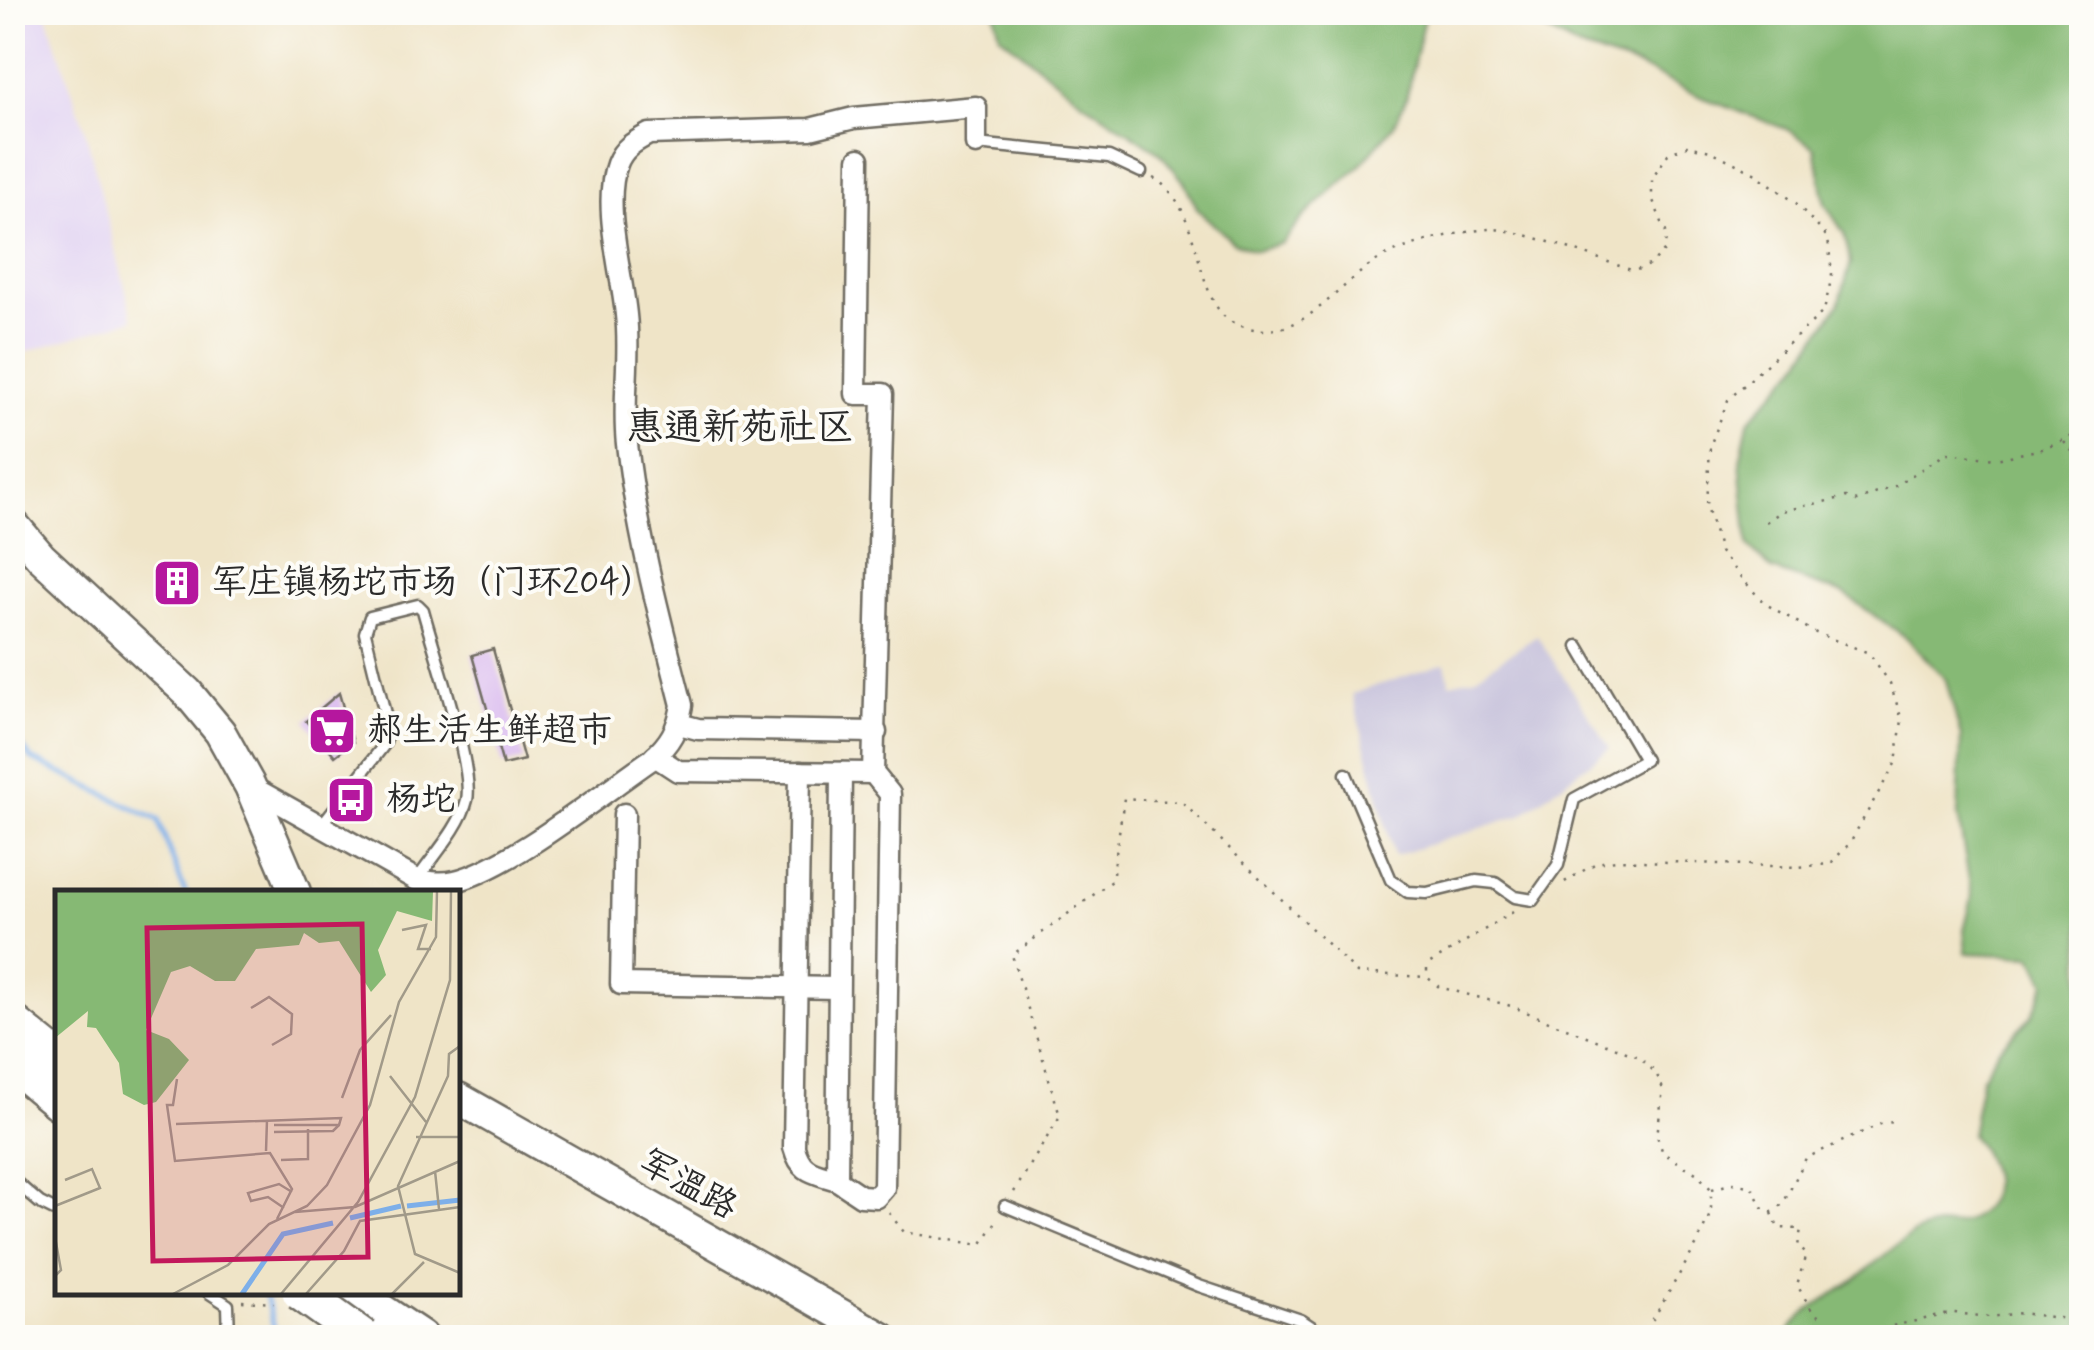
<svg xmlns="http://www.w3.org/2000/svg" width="2094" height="1350" font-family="Mynerve,'LXGW WenKai TC',sans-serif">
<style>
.built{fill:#e2d4f3}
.industrial{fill:#c5c0da}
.forest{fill:#86b974;stroke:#587250;stroke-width:2.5}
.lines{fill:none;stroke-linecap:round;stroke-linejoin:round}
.stream{stroke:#7dafe9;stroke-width:5}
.building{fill:#d6b3ee}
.lane-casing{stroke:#706c62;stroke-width:15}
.street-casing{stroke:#706c62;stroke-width:25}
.primary-casing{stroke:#706c62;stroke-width:35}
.highway-casing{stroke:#706c62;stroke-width:40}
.path{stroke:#706c62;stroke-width:2.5;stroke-dasharray:2.5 8;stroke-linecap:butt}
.lane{stroke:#fff;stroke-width:10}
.street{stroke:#fff;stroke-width:20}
.primary{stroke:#fff;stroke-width:30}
.highway{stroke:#fff;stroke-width:35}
.highway-bridge-casing{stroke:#706c62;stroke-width:40;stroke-linecap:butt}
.highway-bridge{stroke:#fff;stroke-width:35}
.labels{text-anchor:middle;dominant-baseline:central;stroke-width:8;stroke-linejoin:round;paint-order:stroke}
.poi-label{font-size:35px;fill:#2b2b2b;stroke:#fdfcf7;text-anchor:start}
.street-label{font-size:35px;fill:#2b2b2b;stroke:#fdfcf7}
.neighbourhood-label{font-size:38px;fill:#2b2b2b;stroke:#fdfcf7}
.inset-river{fill:none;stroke:#7dafe9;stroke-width:5}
.inset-road{fill:none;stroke:#a19a89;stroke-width:2.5}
.view{fill:#c2185b;fill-opacity:0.15;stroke:#c2185b;stroke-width:5}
.inset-edge{fill:none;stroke:#2b2b2b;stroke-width:5}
</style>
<rect width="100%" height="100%" fill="#fdfcf7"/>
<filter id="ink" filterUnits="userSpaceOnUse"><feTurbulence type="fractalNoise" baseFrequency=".01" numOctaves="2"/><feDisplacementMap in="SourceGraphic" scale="20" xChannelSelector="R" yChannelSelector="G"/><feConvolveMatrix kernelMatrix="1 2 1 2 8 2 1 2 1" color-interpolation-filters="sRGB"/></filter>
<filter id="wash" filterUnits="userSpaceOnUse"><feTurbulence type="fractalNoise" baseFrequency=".0048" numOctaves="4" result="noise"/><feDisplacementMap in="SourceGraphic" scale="40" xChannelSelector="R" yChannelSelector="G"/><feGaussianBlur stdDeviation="2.25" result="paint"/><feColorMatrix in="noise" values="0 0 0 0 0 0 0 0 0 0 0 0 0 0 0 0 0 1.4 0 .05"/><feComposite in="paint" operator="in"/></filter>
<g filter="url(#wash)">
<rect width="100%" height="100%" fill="#efe4c7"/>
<path class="built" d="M13 12 46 13 85 130 133 319 13 356Z"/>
<path class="industrial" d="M1537 636 1610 748 1521 815 1394 856 1352 694 1445 663 1450 683 1473 678Z"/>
<g class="forest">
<path d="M995 13V12L1425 13 1406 99 1394 125 1360 166 1304 216 1283 243 1256 251 1234 243 1197 209 1185 183 1160 153 1082 101 1000 35Z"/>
<path d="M1516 13H2081V1337H1786C1802 1308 1831 1298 1856 1279 1876 1263 1895 1244 1917 1232 1932 1223 1954 1228 1969 1220 2007 1197 1992 1162 1971 1135L1981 1079 2000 1047 2032 1016 2046 983 2033 956 1966 953 1964 930 1972 897 1958 815 1961 737 1946 680 1907 638 1844 594 1772 570 1748 546 1740 461 1748 422 1796 368 1839 304 1851 262 1844 233 1825 204 1815 148 1789 130 1703 98 1637 66 1578 48Z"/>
</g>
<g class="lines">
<g class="stream">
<path d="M12 734 32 759 158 820 185 892"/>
<path d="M264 1292 277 1338"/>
</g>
</g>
<g id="blocks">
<g class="building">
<path d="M190 571 194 586 164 595 160 580Z"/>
<path d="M493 649 524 760 503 765 472 655Z"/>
<path d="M339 693 353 742 335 756 306 721Z"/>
</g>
</g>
</g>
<g filter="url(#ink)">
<use href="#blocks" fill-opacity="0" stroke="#706c62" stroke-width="2.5"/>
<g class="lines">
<g class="lane-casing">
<g id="lane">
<path d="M976 144 1109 157 1141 172"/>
<path d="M1346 774 1391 880 1408 892 1427 893 1476 881 1495 883 1515 897 1533 900 1558 865 1574 799 1645 760 1578 646"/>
<path d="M320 827 384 745 389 730 365 633 370 617 418 605 423 610C433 648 474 768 467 800 460 828 433 856 417 880"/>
<path d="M12 1179 40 1203 58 1212"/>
<path d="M1005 1206 1199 1286 1301 1320 1328 1338"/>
<path d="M208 1292 228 1305 229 1338"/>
</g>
</g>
<g class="street-casing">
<g id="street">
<path d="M679 724 698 729 876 732"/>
<path d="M655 756 678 771 873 773"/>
<path d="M800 772 794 1147C801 1173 813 1172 837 1180"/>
<path d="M841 773 837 1180 861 1196 876 1197 884 1188 890 794 873 773 883 394H856L859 159"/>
<path d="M250 786 417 880C430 882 442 884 455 881 510 868 602 793 652 759 670 743 678 729 682 705 660 619 637 533 627 444 622 402 631 358 626 315 622 273 602 204 617 164 623 148 634 142 649 134L810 129 854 118 976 107V144"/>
<path d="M624 814 621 984 838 988"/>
</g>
</g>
<g class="primary-casing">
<g id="primary">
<path d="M12 523 41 557 187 692 220 732 250 786 295 892"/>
<path d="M458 1098 882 1338"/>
</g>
</g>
<g class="highway-casing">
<g id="highway">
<path d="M12 1022 58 1059"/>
<path d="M12 1063 58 1101"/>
<path d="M351 1292 420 1338"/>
</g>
</g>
<g class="path">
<path d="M2082 52 2077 76 2082 88"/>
<path d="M1153 178C1205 205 1192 307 1236 324 1297 348 1329 293 1373 263 1400 245 1456 232 1489 229 1515 227 1604 261 1634 271L1652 264 1665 250 1666 232 1652 198V179L1668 154 1687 146 1711 151 1756 174 1796 203 1828 238 1832 275 1824 311 1728 400 1710 446 1707 506 1720 552 1738 574 1764 603 1816 633 1869 653 1890 683 1902 720 1896 762 1849 844 1830 864 1797 867 1616 860 1596 863 1563 883"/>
<path d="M2064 442 2074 454 2082 455"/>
<path d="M1766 522 1782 511 1846 497 1857 501 1895 486 1947 453 1996 459 2042 449 2082 432"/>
<path d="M1513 912 1427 965V977L1439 987 1511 1006 1639 1057 1656 1073 1663 1089 1657 1136 1663 1153 1696 1173 1711 1189V1212L1697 1244 1642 1338"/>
<path d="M1712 1189 1734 1183 1752 1187 1762 1207 1772 1212 1783 1204 1806 1158 1885 1122 1899 1123"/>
<path d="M1014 1192 1060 1116 1012 955 1112 881 1124 798 1182 802 1357 973 1425 977"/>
<path d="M889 1213 904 1232 981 1245 997 1220"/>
<path d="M1772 1213 1778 1228 1801 1229 1798 1246 1806 1254 1797 1285 1814 1314 1823 1318 1829 1338"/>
<path d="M242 1301 274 1303"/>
<path d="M1864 1338 1887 1327 1954 1313 1990 1317 2021 1313 2082 1321"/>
</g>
<use href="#lane" class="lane"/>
<use href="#street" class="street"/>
<use href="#primary" class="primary"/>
<use href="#highway" class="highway"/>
<g class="highway-bridge-casing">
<path id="highway-bridge" d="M300 1292 364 1338"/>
</g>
<use href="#highway-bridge" class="highway-bridge"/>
</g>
</g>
<defs>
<g id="building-square" transform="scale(2.5)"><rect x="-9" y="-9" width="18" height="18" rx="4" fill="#b5179e" stroke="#fdfcf7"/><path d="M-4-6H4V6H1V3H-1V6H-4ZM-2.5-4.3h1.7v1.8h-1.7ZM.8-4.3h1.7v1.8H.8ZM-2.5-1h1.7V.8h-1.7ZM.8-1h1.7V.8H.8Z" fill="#fff"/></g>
<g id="supermarket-square" transform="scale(2.5)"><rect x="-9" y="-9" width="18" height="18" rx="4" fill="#b5179e" stroke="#fdfcf7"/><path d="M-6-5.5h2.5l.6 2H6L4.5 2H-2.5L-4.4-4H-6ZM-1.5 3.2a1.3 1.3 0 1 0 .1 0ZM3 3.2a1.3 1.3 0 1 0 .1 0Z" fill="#fff"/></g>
<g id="bus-square" transform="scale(2.5)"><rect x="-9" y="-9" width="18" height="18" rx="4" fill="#b5179e" stroke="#fdfcf7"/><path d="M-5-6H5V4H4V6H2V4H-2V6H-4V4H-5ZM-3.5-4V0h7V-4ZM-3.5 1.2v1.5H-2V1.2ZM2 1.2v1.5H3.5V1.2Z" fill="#fff"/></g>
</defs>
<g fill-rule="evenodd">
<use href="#building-square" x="177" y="583"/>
<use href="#supermarket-square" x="332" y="731"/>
<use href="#bus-square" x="351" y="800"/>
</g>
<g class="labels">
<g class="poi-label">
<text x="212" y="583">军庄镇杨坨市场（门环204）</text>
<text x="367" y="731">郝生活生鲜超市</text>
<text x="386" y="800">杨坨</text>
</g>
<g class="street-label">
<text transform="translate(688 1185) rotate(29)">军温路</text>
</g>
<g class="neighbourhood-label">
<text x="740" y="428">惠通新苑社区</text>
</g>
</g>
<g transform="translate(55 890)">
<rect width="405" height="405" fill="#efe4c7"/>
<path d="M0 1H378L377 31 342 21 323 60 331 85 316 102 284 51 264 53 249 43 244 55 201 59 180 91H160L135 76 116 82 91 140 114 149 134 170 101 212 89 215 68 204 64 173 41 138 32 137 33 121 0 148Z" fill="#86b974"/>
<path class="inset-river" d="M352 316 405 310M295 328 346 316M187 404 228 344 278 333"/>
<path class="inset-road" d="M347 40 371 35 363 59H376M196 118 214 107 237 124 236 144 217 155M405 156 394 164 393 186 343 296 360 364 405 383M335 186 371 232M122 189 118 215H112L120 271 215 263 237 299 222 329M287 208 305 160 336 125M121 234 286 228 284 235H219M219 242 278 241 284 235M361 247H405M211 261 212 230M226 270 253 269V239M380 281 384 319M0 316 45 298 37 279 10 290M229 318 213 307 196 311 193 303 224 294 237 302M240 322 300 317 405 271M0 347 6 380 0 386M118 404 173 375 214 334 252 316 272 295 315 215 344 112 381 47 382 1M226 404 303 312 360 207 395 90 396 1M251 404 289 361 305 331 405 317M337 404 369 372"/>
<path class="view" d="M307 34 313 367 98 371 92 38Z"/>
<rect width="405" height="405" class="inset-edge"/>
</g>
<rect width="2094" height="1350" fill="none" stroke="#fdfcf7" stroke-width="50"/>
</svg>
